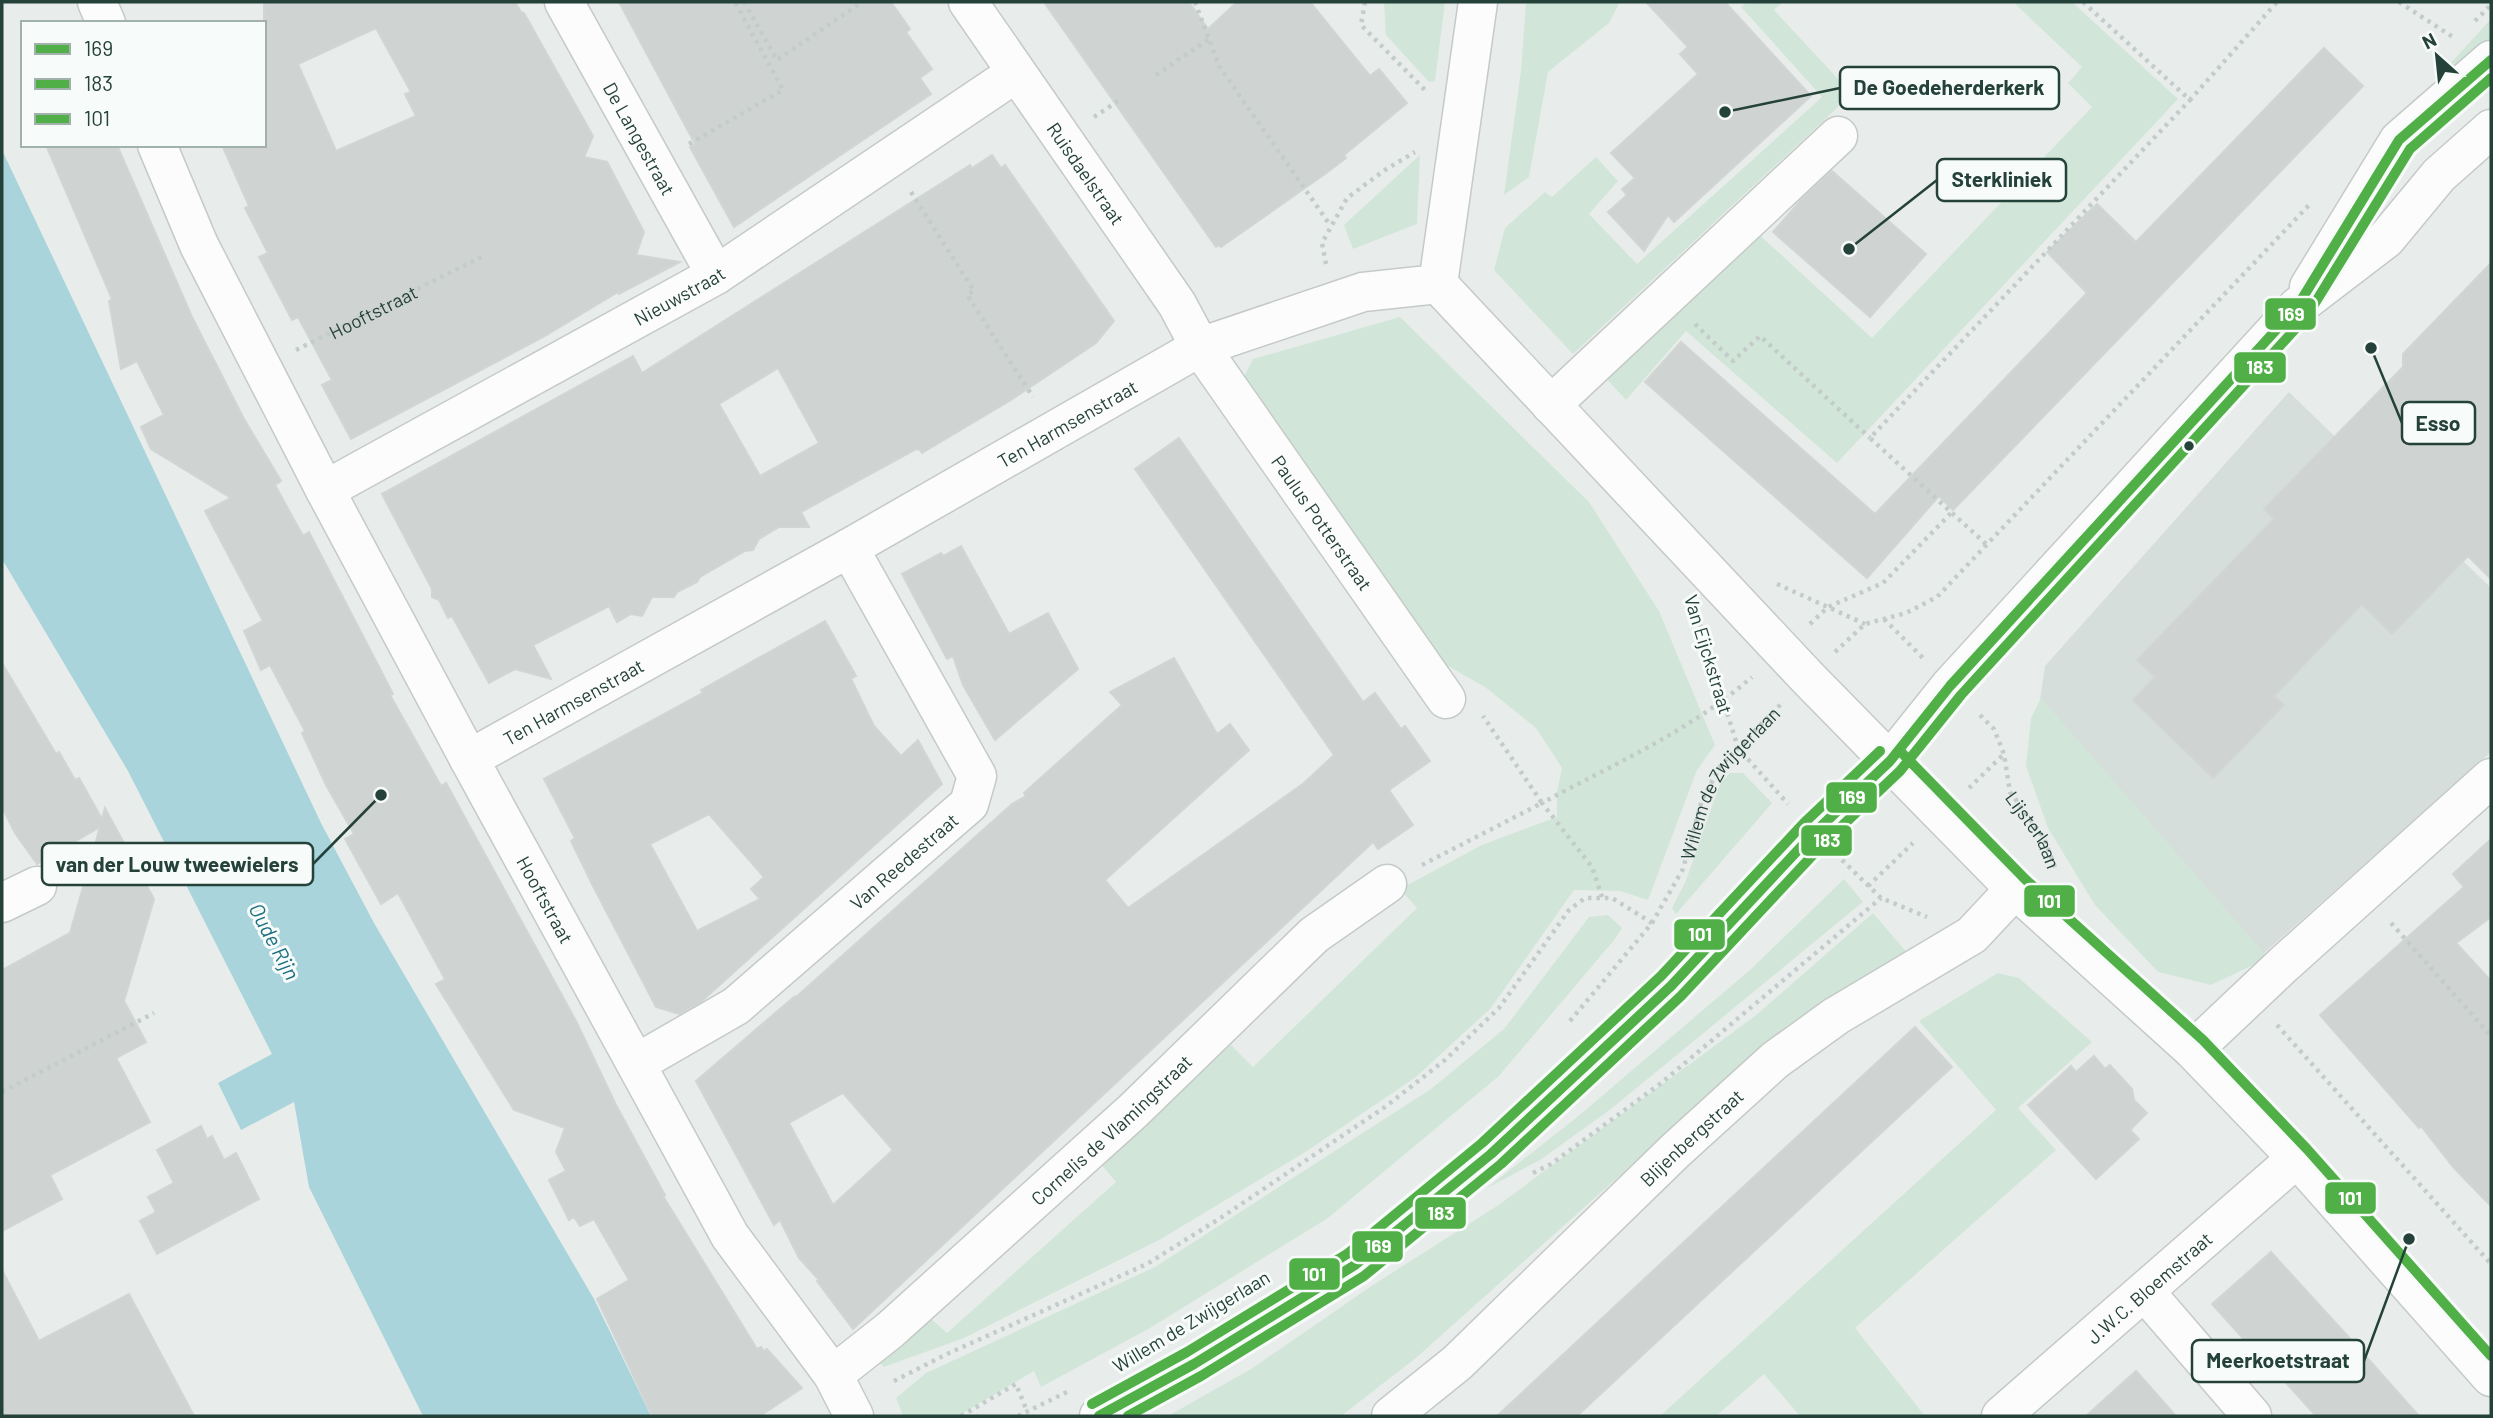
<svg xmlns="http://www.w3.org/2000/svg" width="2493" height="1418" font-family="Barlow,sans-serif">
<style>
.built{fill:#d6dedb}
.green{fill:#d1e6d8}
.water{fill:#a9d4db}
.building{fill:#cfd4d2;stroke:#d1d6d4;stroke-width:2;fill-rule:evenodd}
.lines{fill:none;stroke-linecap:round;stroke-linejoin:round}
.minor-casing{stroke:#c5cac8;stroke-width:41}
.path{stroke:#c3ccca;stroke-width:4.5;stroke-dasharray:3.5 5;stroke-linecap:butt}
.minor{stroke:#fcfcfc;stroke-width:38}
.bus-1-casing{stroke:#f7fbf9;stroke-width:16}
.bus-2-casing{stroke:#f7fbf9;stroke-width:16}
.bus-3-casing{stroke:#f7fbf9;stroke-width:16}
.bus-1{stroke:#50af46;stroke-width:10}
.bus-2{stroke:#50af46;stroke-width:10}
.bus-3{stroke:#50af46;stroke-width:10}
.bus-dot{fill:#24423a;stroke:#f7fbf9;stroke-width:2.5}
.labels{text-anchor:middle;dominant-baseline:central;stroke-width:6;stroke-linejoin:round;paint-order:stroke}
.street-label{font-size:19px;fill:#24423a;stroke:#f7fbf9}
.water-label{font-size:21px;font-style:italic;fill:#1c6f80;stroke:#f7fbf9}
.leader{fill:none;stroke:#24423a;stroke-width:2.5}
.callout-dot{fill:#24423a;stroke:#f7fbf9;stroke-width:2.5}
.callout{fill:#f7fbf9;stroke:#24423a;stroke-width:2.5}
.callout-label{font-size:21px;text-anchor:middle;font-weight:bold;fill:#24423a}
.line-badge{stroke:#f7fbf9;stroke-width:2.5}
.badge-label{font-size:19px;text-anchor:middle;font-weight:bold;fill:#fff}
</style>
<rect width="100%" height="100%" fill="#e8edeb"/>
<path class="built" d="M2289 392 2491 588V752L2254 962 2037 720 2045 666Z"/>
<g class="green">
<path d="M1384 2H1445L1435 81 1429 82 1386 35Z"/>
<path d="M1526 2H1620L1609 23 1548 72 1529 177 1504 195 1521 71Z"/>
<path d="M1747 2H1783L1774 10 1852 94 1573 354 1494 270 1505 228 1545 192 1552 197 1596 157 1618 181 1589 214 1637 264 1822 97 1741 7Z"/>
<path d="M2013 2H2072L2178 99 1837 463 1686 331 1626 400 1601 373 1752 228 1872 338 2092 107 2068 83 2082 67Z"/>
<path d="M2491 19V42L2445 82 2439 76Z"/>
<path d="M1420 155 1417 224 1353 249 1344 225Z"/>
<path d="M1400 317 1589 502 1659 611 1715 745 1697 770 1648 900 1620 891 1574 890 1491 1008 1416 1077 1307 1151 1161 1239 964 1338 884 1367 879 1362 928 1316 947 1333 1116 1182 1099 1162 1231 1045 1253 1067 1417 908 1400 889 1482 845 1557 817V792L1562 768 1536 728 1485 687 1427 654 1239 387 1253 359Z"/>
<path d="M2041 698 2268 958 2211 985 2158 972 2095 905 2048 828 2026 766 2031 718Z"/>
<path d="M1730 773H1743L1772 803 1676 914 1672 908 1685 883 1720 784Z"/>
<path d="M1844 879 1863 902 1611 1109 1540 1160 1487 1188 1576 1118 1750 970Z"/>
<path d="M1873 913 1910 956 1789 1024 1416 1358 1341 1416H1168L1251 1369 1373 1285 1497 1206 1755 1016Z"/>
<path d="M1608 915 1622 928 1615 939 1499 1076 1328 1218 1150 1328 1041 1387 1034 1371 958 1416H903L896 1398 926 1373 1155 1267 1431 1089 1504 1029 1589 917Z"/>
<path d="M1998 973 2019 978 2092 1042 2018 1108 2056 1150 1855 1328 1925 1416H1800L1764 1374 1716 1416H1660L1996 1110 1919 1021Z"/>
</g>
<path class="water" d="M2 150 321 823 374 923 594 1299 651 1416H423L309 1187 294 1102 241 1130 218 1083 272 1054 128 771 2 559Z"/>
<g class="building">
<path d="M264 2H515L521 12 524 13 593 136 584 157 607 162 644 232 636 255 680 262 619 294 618 292 545 336 351 439 322 385 332 380 298 317 292 320 259 257 268 253 245 208 249 206 222 145H264ZM376 28 411 92 405 94 416 116 336 151 298 64Z"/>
<path d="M619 2H891L910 29 906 32 932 69 920 78 931 94 734 227 690 147 695 144Z"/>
<path d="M1044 2H1189L1208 29 1237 2H1310L1370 76 1379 69 1407 103 1344 155 1346 158 1325 174 1221 247 1219 245 1216 247Z"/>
<path d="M1646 2H1725L1811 96 1674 222 1668 215 1644 251 1608 212 1627 195 1622 189 1635 178 1611 153 1698 74 1680 54 1688 47Z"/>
<path d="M2324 48 2363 86 1953 510 1939 496 1867 578 1645 382 1681 342 1875 514 2087 293 2047 252 2097 204 2136 242Z"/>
<path d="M46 145H117L192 317 244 419 281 481 275 485 303 536 309 532 393 694 390 695 441 786 446 783 576 1021 616 1105 665 1195 663 1196 757 1349 761 1347 764 1351 767 1349 802 1388 760 1416H652L597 1299 629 1280 594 1219 580 1226 574 1217 569 1220 549 1180 566 1171 556 1152 565 1128 514 1110 436 984 445 979 398 893 381 904 345 839 354 834 326 785 302 733 305 731 270 665 261 670 244 631 263 621 205 511 231 498 151 449 141 427 164 415 137 361 121 369 109 301 112 299Z"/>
<path d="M992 155 1001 168 1005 165 1114 321 1096 343 1011 400 922 453 920 450 916 449 801 512 809 527H779L759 539 753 550 745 551 700 577 697 582 677 592 674 597H652L642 616 631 614 617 622 609 606 533 645 551 679 515 669 489 683 452 616 448 618 439 600 432 597V589L382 494 633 356 642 373 970 165 972 168ZM778 368 819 443 760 476 719 404Z"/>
<path d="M1832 171 1926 254 1870 317 1773 232 1802 199Z"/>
<path d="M2491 263V579L2468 556 2392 634 2362 604 2274 696 2284 705 2213 778 2133 700 2155 677 2137 660 2274 519 2264 509 2403 367V354Z"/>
<path d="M1179 438 1363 702 1375 693 1401 729 1405 726 1430 761 1389 790 1413 825 1378 849 1373 842 853 1329 817 1281 819 1280 799 1258 780 1220 774 1225 696 1081 795 996 796 997 1012 804 1026 796 1024 793 1122 705 1110 692 1174 658 1217 734 1230 724 1249 750 1105 880 1128 908 1304 783 1334 755 1135 469ZM843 1093 893 1150 833 1205 789 1123Z"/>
<path d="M961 546 1009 634 1048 613 1078 669 995 740 963 685 953 656 947 659 902 574 941 553 943 556Z"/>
<path d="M825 621 856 676 851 679 874 726 901 756 918 740 942 784 702 1001 679 1014 656 1007 593 886 571 841 575 838 544 779 703 693 701 690ZM709 814 764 877 751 889 760 899 697 931 650 844Z"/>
<path d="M2 663 56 754 59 752 75 780 79 778 102 819 105 808 154 899 124 1001 146 1042 116 1058 150 1122 50 1175 62 1199 2 1231V970L70 933 100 827 37 864 15 833 2 807Z"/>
<path d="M2491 839V917L2456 943 2491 981V1206L2454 1168 2421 1126 2419 1128 2320 1015 2464 887 2453 874Z"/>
<path d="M1915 1027 1952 1067 1736 1268 1577 1416H1497Z"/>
<path d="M2094 1056 2105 1069 2110 1065 2132 1089 2134 1100 2147 1113 2130 1130 2139 1139 2096 1179 2028 1105 2071 1066 2076 1072Z"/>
<path d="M201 1126 207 1139 212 1136 224 1160 236 1153 259 1199 157 1254 140 1221 156 1212 148 1197 174 1183 157 1150Z"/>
<path d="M2271 1252 2354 1343 2419 1416H2316L2262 1356 2261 1357 2240 1335 2212 1304Z"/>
<path d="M2 1270 39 1341 129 1294 194 1416H2Z"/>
<path d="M2136 1371 2176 1416H2086Z"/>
</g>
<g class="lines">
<g class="minor-casing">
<g id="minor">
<path d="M97 2 106 23"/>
<path id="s4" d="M564 2 716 275"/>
<path id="s5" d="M968 2 1177 304 1200 347 1446 699"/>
<path id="s6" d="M157 145 199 245 325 490 469 759 730 1236 833 1375 854 1416"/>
<path d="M1438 284 1807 677 2015 889 2193 1050 2297 1158 2491 1377"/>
<path d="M2309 287 2399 140 2491 60"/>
<path d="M1551 405 1838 136"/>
<path id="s7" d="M325 490 716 275 1016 73"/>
<path id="s8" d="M469 759 849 548 1200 347 1363 292 1438 284 1478 2"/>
<path d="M2 903 37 886"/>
<path d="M2193 1050 2284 964 2491 778"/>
<path id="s9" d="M637 1063 736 1006 969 804 977 776 849 548"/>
<path d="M2145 1292 2252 1416"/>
<path id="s10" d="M833 1375 890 1330 1133 1111 1314 935 1387 884"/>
<path d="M1099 1416 1194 1364 1355 1265 1491 1154 1671 986 1814 833 1890 761 1950 686 2297 307 2386 239 2439 175 2491 129"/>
<path id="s11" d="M1391 1416 1457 1363 1676 1150 1775 1060 1836 1016 1972 935 2015 889"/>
<path id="s12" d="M2001 1416 2297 1158"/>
</g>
</g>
<g class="path">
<path d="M744 2 777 60 862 2"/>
<path d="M1195 2 1219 66 1330 225"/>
<path d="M1365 2 1361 25 1425 90"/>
<path d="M2083 2 2190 100 2277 2"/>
<path d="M2399 2 2456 39"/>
<path d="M2475 21 2491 5"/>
<path d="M1156 75 1209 39"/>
<path d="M1094 117 1118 101"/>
<path d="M689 144 783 90 735 2"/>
<path d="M911 192 974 291 967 295 1033 397"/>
<path d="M1326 264 1322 243 1347 198 1385 170 1415 152"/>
<path d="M1695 324 1733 361 1760 336 1870 438"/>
<path id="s1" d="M296 350 483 256"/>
<path d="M1986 544 1870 438 2190 100"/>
<path d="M1777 584 1865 624"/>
<path d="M1884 619 1924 659"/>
<path d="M1700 624 1738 748 1788 804"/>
<path d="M1810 624 1828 607 1883 583 1952 512"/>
<path d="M1835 652 1865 624 1906 613 1937 597 2310 204"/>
<path id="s2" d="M1980 715 1994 729 2004 754 2010 792 2044 838 2056 870"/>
<path d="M1969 788 2004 754"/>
<path d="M1842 860 1881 898 1927 917"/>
<path d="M1422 865 1542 803 1483 716"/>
<path d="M1868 886 1913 843"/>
<path d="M1602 897 1592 867 1542 803C1614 764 1690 731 1752 677"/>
<path d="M2391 923 2491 1036"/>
<path id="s3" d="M1570 1021 1652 923 1683 869 1702 800 1721 765 1781 704"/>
<path d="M2277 1025 2491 1264"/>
<path d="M2 1092 154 1013"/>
<path d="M1533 1173 1551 1164 1660 1084 1881 898"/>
<path d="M894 1381 947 1354 1147 1264 1222 1217 1385 1107 1445 1060 1499 1008 1569 910 1585 898H1612L1652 923"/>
<path d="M961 1416 1016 1384 1027 1411"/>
<path d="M1018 1416 1067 1392"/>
</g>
<use href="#minor" class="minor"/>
<g class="bus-1-casing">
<path id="bus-1" d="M1099 1416 1194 1364 1355 1265 1491 1154 1671 986 1814 833 1890 761 1950 686 2297 307 2399 140 2491 60"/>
</g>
<g class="bus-2-casing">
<path id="bus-2" d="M1128 1416 1201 1376 1364 1276 1501 1164 1681 996 1824 843 1900 771 1961 695 2307 316 2410 149 2491 78"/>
</g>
<g class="bus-3-casing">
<g id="bus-3">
<path d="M1900 751 2025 879 2203 1040 2307 1149 2491 1356"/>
<path d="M1092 1404 1187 1352 1347 1254 1482 1143 1661 976 1804 823 1880 751"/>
</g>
</g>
<use href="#bus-1" class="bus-1"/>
<use href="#bus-2" class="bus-2"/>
<use href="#bus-3" class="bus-3"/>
</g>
<circle class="bus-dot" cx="2189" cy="446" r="6"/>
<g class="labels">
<g class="street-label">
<text stroke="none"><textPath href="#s4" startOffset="156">De Langestraat</textPath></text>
<text stroke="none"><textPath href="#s5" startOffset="208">Ruisdaelstraat</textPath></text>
<text stroke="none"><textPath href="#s7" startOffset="404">Nieuwstraat</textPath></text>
<text stroke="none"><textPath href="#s1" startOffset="86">Hooftstraat</textPath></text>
<text stroke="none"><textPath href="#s8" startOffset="686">Ten Harmsenstraat</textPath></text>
<text stroke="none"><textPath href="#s5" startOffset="630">Paulus Potterstraat</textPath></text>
<text transform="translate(1709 654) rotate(73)">Van Eijckstraat</text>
<text stroke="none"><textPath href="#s8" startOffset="119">Ten Harmsenstraat</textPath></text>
<text stroke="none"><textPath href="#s3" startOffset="290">Willem de Zwijgerlaan</textPath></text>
<text stroke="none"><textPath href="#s2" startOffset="130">Lijsterlaan</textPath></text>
<text stroke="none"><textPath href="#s9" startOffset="336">Van Reedestraat</textPath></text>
<text stroke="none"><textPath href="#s6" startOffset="849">Hooftstraat</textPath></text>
<text stroke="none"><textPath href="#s10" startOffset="371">Cornelis de Vlamingstraat</textPath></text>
<text stroke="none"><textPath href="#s11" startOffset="410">Blijenbergstraat</textPath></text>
<text stroke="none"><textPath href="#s12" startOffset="196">J.W.C. Bloemstraat</textPath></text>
<text transform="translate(1191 1321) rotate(-31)">Willem de Zwijgerlaan</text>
</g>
<g class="water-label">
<text transform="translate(275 941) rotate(62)">Oude Rijn</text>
</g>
</g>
<path class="leader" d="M1725 112L1840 88M1849 249L1937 180M2371 348L2402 423M381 795L313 864M2409 1239L2364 1361"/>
<g class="callout-dot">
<circle cx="1725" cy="112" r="7"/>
<circle cx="1849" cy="249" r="7"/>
<circle cx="2371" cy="348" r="7"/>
<circle cx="381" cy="795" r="7"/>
<circle cx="2409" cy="1239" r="7"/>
</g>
<g class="callout">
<rect x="1840" y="67" width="219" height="42" rx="7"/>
<rect x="1937" y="159" width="129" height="42" rx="7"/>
<rect x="2402" y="402" width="73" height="42" rx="7"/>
<rect x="42" y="843" width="271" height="42" rx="7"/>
<rect x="2192" y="1340" width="172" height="42" rx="7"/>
</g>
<g class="callout-label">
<text x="1949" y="95">De Goedeherderkerk</text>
<text x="2002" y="187">Sterkliniek</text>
<text x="2438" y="431">Esso</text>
<text x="177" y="872">van der Louw tweewielers</text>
<text x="2278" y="1368">Meerkoetstraat</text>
</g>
<g class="line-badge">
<rect x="2264" y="297" width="53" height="34" rx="7" fill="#50af46"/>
<rect x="2233" y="351" width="54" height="33" rx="7" fill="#50af46"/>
<rect x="1825" y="781" width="53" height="33" rx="7" fill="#50af46"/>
<rect x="1800" y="824" width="53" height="33" rx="7" fill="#50af46"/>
<rect x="2023" y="884" width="53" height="34" rx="7" fill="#50af46"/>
<rect x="1673" y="918" width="53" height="33" rx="7" fill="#50af46"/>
<rect x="2324" y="1181" width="53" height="34" rx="7" fill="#50af46"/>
<rect x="1414" y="1196" width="53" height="34" rx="7" fill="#50af46"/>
<rect x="1351" y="1230" width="53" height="33" rx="7" fill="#50af46"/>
<rect x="1288" y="1257" width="53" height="34" rx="7" fill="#50af46"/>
</g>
<g class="badge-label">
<text x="2291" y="321">169</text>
<text x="2260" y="374">183</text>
<text x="1852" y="804">169</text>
<text x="1827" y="847">183</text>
<text x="2049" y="908">101</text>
<text x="1700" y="941">101</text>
<text x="2350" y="1205">101</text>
<text x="1441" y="1220">183</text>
<text x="1378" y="1253">169</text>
<text x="1314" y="1281">101</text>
</g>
<rect width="2493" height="1418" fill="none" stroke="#24423a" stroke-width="7"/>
<rect x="21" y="21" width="245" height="126" fill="#f7fbf9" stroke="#a3b1ad" stroke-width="2"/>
<rect x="35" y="44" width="35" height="10" fill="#50af46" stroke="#a3b1ad" stroke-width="2"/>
<text x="84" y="56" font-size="21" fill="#24423a">169</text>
<rect x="35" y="79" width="35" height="10" fill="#50af46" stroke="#a3b1ad" stroke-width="2"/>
<text x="84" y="91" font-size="21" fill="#24423a">183</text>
<rect x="35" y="114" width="35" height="10" fill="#50af46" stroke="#a3b1ad" stroke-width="2"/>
<text x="84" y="126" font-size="21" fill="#24423a">101</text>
<g transform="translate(2437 56) rotate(333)" stroke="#f7fbf9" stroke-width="5" paint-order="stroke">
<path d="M0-5L12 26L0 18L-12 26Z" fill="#24423a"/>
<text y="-10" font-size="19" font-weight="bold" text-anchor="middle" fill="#24423a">N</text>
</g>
</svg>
